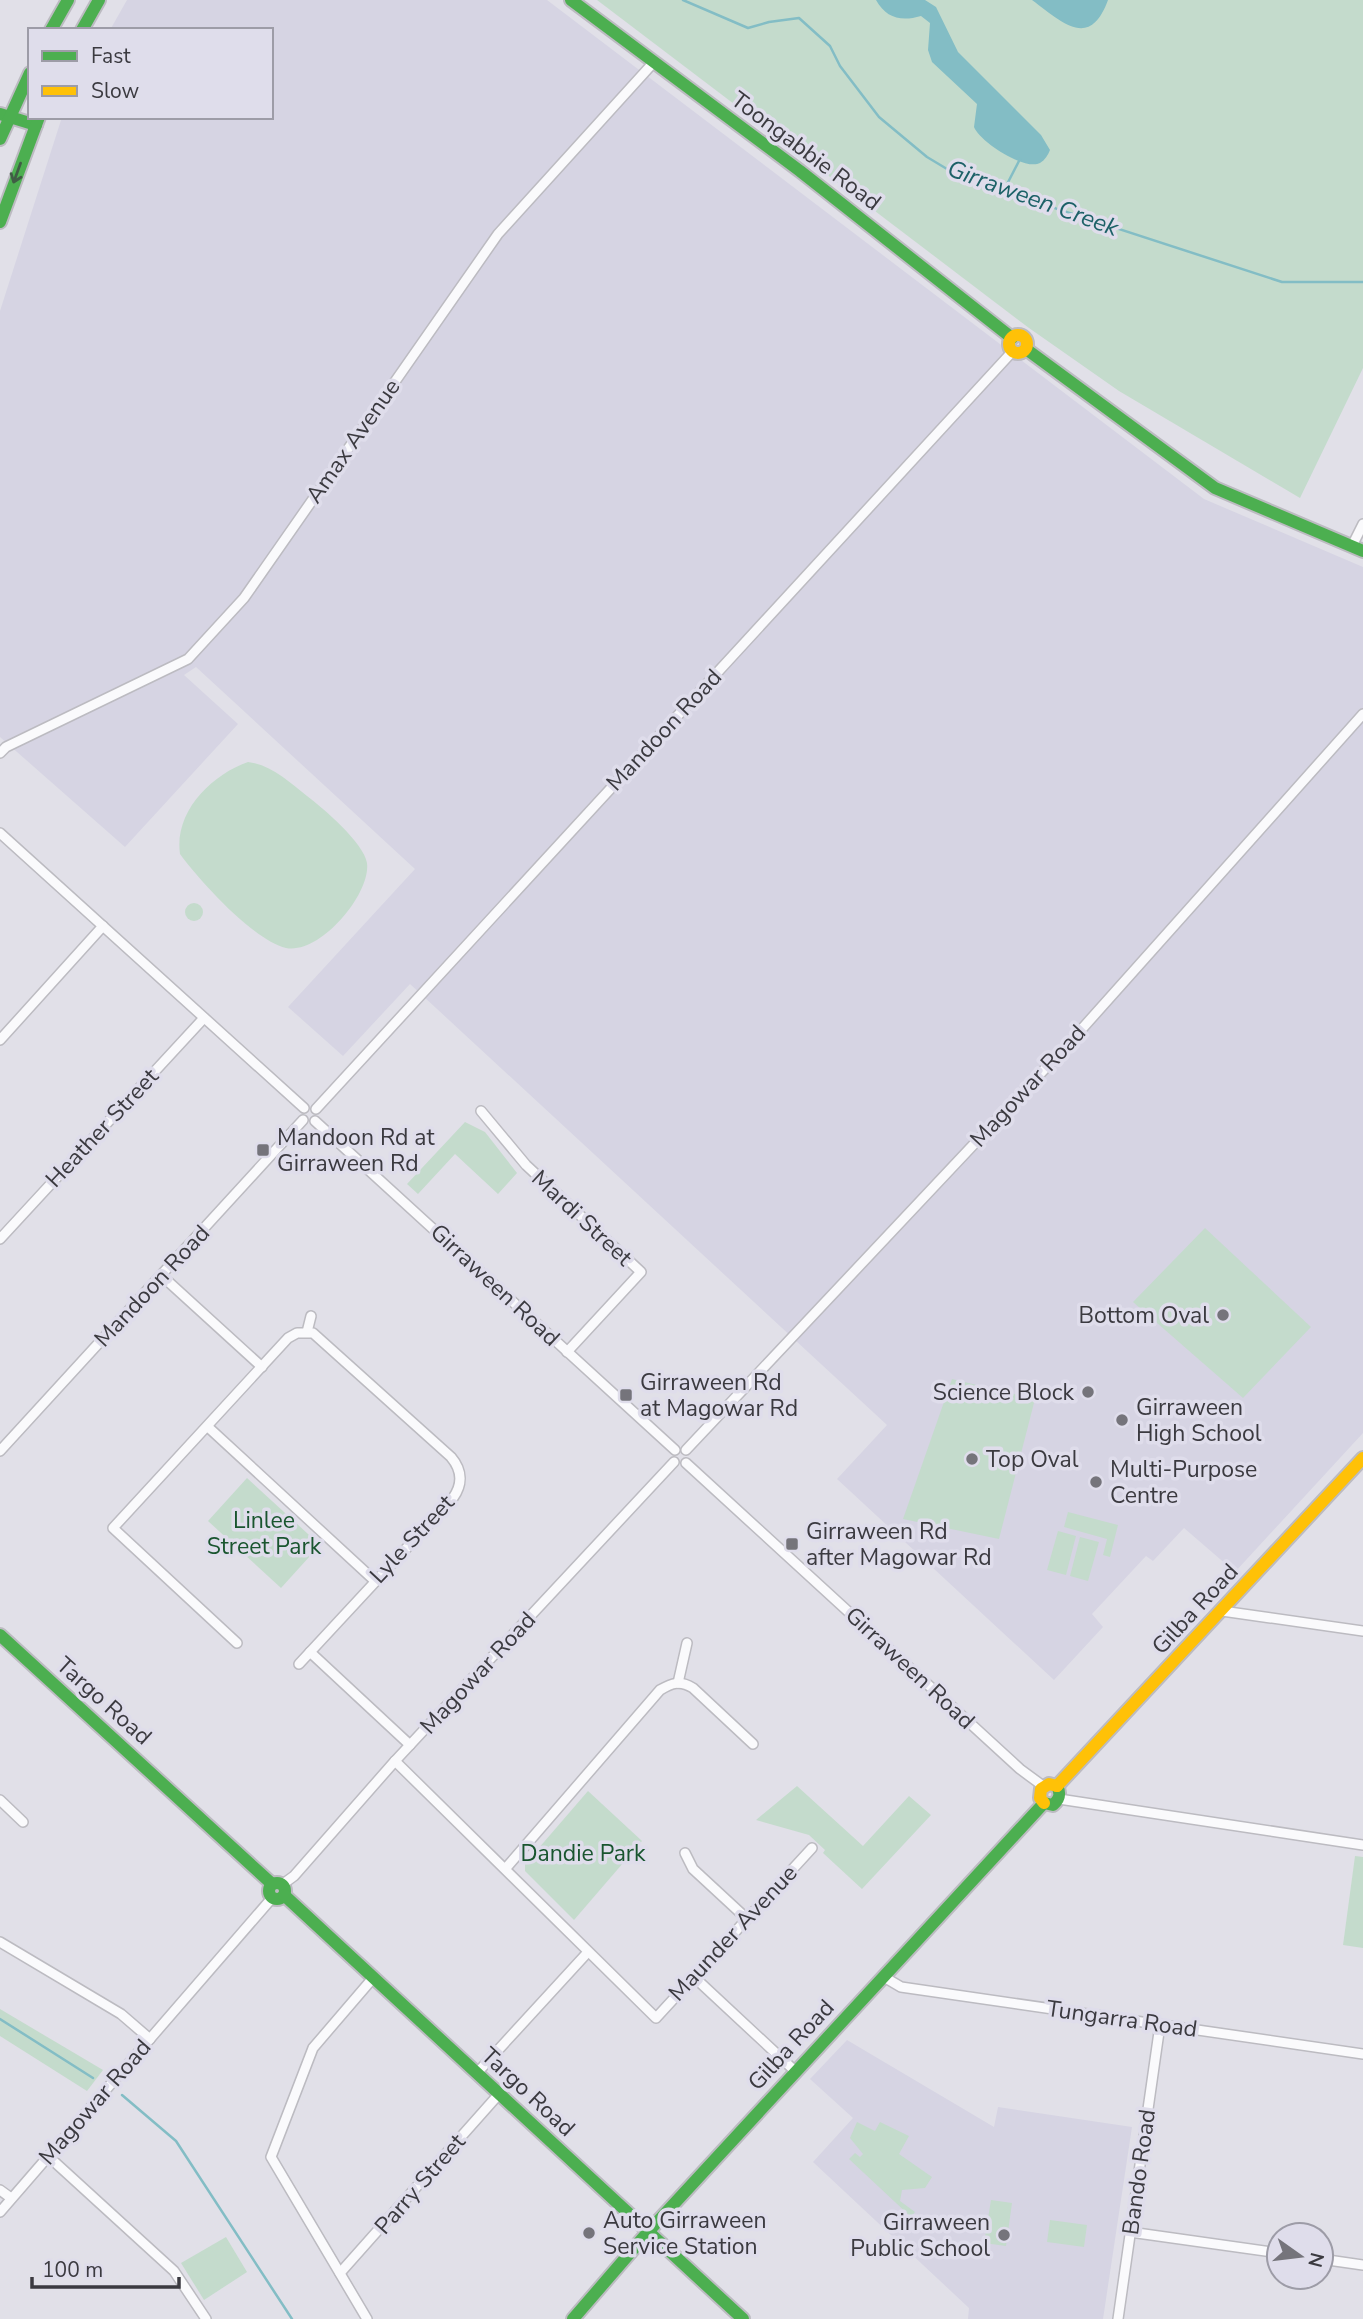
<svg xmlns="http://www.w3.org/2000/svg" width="1363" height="2319" font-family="'Nunito Sans',sans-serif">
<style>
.built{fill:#d6d4e3}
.green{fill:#c4dbcc}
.water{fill:#83bdc5}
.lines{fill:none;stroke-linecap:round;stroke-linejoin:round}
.stream{stroke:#83bdc5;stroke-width:2.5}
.street-casing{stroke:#bcbbc1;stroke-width:12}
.fast-casing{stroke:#bcbbc1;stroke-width:16}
.slow-casing{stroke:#bcbbc1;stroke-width:16}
.street{stroke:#fafafc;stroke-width:9}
.fast{stroke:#4caf50;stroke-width:12}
.slow{stroke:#ffc107;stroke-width:12}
.oneway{stroke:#405d45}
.poi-dot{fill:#75747b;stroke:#dfddeb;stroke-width:2.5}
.labels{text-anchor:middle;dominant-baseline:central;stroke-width:7;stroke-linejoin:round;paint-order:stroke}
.street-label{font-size:23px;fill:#3b3a40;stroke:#dfddeb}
.poi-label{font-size:23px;fill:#3b3a40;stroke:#dfddeb;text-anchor:start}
.park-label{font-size:23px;fill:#19552f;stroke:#dfddeb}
.water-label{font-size:24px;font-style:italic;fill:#1c6167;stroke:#dfddeb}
</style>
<rect width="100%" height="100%" fill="#e1e0e8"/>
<g class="built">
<path d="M127 0H547L1204 499 1363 567V1433L1235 1572 1184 1528 1153 1561 1146 1556 1092 1614 1103 1627 1054 1680 837 1479 887 1425 410 984 343 1056 288 1007 415 869 196 667 184 675 238 724 125 847 0 737V311L62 117H271V30H110Z"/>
<path d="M847 2040 994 2127 998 2107 1132 2127 1103 2319H968L969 2308 813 2162 853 2118 810 2079Z"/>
</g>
<g class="green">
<path d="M597 0H1363V368L1300 498 1119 391 1029 328Z"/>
<path d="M248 762C272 765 289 782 307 796 323 808 364 843 367 863 371 894 320 955 286 948 253 940 200 881 180 854 174 812 211 775 248 762Z"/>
<circle cx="194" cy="912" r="9"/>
<path d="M465 1122 485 1132 517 1173 498 1194 455 1154 418 1194 407 1184Z"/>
<path d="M1205 1228 1311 1327 1243 1398 1133 1302Z"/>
<path d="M952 1379 1035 1399 999 1539 903 1519Z"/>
<path d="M247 1478 320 1545 281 1588 208 1521Z"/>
<path d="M1068 1512 1118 1525 1110 1557 1103 1555 1107 1539 1064 1527Z"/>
<path d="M1058 1531 1076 1536 1066 1575 1047 1570Z"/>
<path d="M1080 1537 1099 1542 1088 1581 1070 1576Z"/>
<path d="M797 1786 863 1846 909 1796 931 1815 862 1889 823 1853 825 1850 809 1835 756 1820Z"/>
<path d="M588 1791 642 1841 574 1920 525 1871V1864Z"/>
<path d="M1355 1856 1363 1857V1948L1343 1945Z"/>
<path d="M0 2009 103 2070 87 2091 0 2036Z"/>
<path d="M857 2122 875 2131 880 2122 909 2136 899 2154 932 2177 925 2188 902 2190 900 2201 915 2212 911 2217 849 2159 855 2153 860 2157 863 2154 850 2138Z"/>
<path d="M991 2200 1012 2203 1006 2246 984 2243Z"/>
<path d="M1050 2220 1087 2225 1084 2247 1047 2242Z"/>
<path d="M226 2237 247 2272 204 2300 181 2263Z"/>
</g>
<g class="water">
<path d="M876 0H925L936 7 958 52 1041 135 1050 150C1048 155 1045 160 1040 163 1025 171 980 142 974 127L977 104 932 62 928 50 930 23 921 16C901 22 886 18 876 0Z"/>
<path d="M1032 0H1108C1090 49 1064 24 1032 0Z"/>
</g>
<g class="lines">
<g class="stream">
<path d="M683 0 748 28 769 22 799 18 830 46 840 66 879 117 927 157 962 178 1282 282H1363"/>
<path d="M1004 190 1020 159"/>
<path d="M0 2019 93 2078"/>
<path d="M122 2095 176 2141 292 2319"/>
</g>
<g class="street-casing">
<g id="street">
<path d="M1352 546 1363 524"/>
<path d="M0 753 6 747 188 659 244 598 498 234 654 62"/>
<path d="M0 833 304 1108"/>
<path d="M0 1040 103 926"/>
<path d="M316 1109 1012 352"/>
<path d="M481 1111 526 1165 641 1272 567 1352"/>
<path d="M315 1121 675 1450"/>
<path d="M0 1239 204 1018"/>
<path d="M161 1275 262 1367"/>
<path d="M307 1332 311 1316"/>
<path d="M208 1427 374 1580"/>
<path d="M686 1450 1072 1040 1363 714"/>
<path d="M0 1451 303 1120"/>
<path d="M686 1463 1020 1769 1043 1786"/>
<path d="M1222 1611 1363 1631"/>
<path d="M237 1643 113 1528 288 1338 297 1333H313L451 1457C462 1470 463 1484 453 1498L299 1664"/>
<path d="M310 1652 410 1745"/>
<path d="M678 1683 687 1643"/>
<path d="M395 1761 656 2018 812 1848"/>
<path d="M1059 1799 1363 1845"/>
<path d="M0 1800 23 1822"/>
<path d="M685 1853 693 1869 746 1918"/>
<path d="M506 1868 660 1690C672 1683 680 1680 693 1688L753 1744"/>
<path d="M283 1884 294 1876 395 1761 674 1462"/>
<path d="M0 1942 121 2014 150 2039"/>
<path d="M693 1976 795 2071"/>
<path d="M884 1977 901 1987 1363 2054"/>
<path d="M477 2073 588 1952"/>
<path d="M48 2156 174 2271 206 2319"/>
<path d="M0 2190 11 2198"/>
<path d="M0 2212 272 1898"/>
<path d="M1130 2232 1279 2253"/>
<path d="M1321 2259 1363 2265"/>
<path d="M340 2273 499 2094"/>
<path d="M367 2319 271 2157 313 2048 373 1978"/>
<path d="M1118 2319 1160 2025"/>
</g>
</g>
<g class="fast-casing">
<g id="fast">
<path d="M571 0 800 171 1012 338"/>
<path d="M51 30 68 0"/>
<path d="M82 30 99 0"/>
<path d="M0 114 36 125"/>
<path d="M0 139 30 73"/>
<path d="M0 222 39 117"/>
<path d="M1026 349 1215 488 1363 551"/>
<path d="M0 1635 272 1884"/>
<path d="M1044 1803 1053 1805C1060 1799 1061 1794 1057 1786"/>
<circle cx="277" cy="1891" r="8"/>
<path d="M284 1895 743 2319"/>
<path d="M573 2319 648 2232 1044 1803"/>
</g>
</g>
<g class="slow-casing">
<g id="slow">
<circle cx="1018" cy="344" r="9"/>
<path d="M1057 1786 1363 1458"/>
<path d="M1044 1803 1040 1798 1041 1789 1049 1784 1057 1786"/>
</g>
</g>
<use href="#street" class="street"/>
<use href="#fast" class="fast"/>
<use href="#slow" class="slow"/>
</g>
<defs><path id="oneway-shaft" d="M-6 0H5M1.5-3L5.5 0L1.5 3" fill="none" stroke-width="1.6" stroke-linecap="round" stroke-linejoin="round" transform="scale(1.75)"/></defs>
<use class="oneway" href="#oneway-shaft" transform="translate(17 173) rotate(110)"/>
<g class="poi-dot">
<rect x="256" y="1143" width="14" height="14" rx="3.5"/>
<circle cx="1223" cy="1315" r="7"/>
<circle cx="1088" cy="1392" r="7"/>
<rect x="619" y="1388" width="14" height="14" rx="3.5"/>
<circle cx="1122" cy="1420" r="7"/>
<circle cx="972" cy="1459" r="7"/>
<circle cx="1096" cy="1482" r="7"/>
<rect x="785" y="1537" width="14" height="14" rx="3.5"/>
<circle cx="589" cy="2233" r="7"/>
<circle cx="1004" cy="2235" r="7"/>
</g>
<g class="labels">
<g class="street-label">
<text transform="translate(806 151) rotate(37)">Toongabbie Road</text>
<text transform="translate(353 441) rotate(-55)">Amax Avenue</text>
<text transform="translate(664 730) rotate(-47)">Mandoon Road</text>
<text transform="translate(1028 1086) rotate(-47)">Magowar Road</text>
<text transform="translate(102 1128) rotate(-47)">Heather Street</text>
<text transform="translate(582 1218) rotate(43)">Mardi Street</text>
<text transform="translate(495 1285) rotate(43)">Girraween Road</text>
<text transform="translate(152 1286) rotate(-47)">Mandoon Road</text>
<text transform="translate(412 1539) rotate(-47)">Lyle Street</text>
<text transform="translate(1195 1609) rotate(-47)">Gilba Road</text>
<text transform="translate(910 1668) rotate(43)">Girraween Road</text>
<text transform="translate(478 1673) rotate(-47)">Magowar Road</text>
<text transform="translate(104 1701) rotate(42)">Targo Road</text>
<text transform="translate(733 1933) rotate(-47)">Maunder Avenue</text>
<text transform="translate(1122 2019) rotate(8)">Tungarra Road</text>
<text transform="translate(791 2045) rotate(-47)">Gilba Road</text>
<text transform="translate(528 2092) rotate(43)">Targo Road</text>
<text transform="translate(95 2102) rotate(-49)">Magowar Road</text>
<text transform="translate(1139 2172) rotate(-82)">Bando Road</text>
<text transform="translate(420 2184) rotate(-49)">Parry Street</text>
</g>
<g class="poi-label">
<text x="277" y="1137">Mandoon Rd at<tspan x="277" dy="26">Girraween Rd</tspan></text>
<text x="1209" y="1315" text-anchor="end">Bottom Oval</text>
<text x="640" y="1382">Girraween Rd<tspan x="640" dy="26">at Magowar Rd</tspan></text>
<text x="1074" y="1392" text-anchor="end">Science Block</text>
<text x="1136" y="1407">Girraween<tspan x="1136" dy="26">High School</tspan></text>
<text x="986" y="1459">Top Oval</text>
<text x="1110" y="1469">Multi-Purpose<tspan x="1110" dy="26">Centre</tspan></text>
<text x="806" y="1531">Girraween Rd<tspan x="806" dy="26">after Magowar Rd</tspan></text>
<text x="603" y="2220">Auto Girraween<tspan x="603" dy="26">Service Station</tspan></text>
<text x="990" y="2222" text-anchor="end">Girraween<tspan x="990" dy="26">Public School</tspan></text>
</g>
<g class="park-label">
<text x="264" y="1520">Linlee<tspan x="264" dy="26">Street Park</tspan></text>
<text x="583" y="1853">Dandie Park</text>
</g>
<g class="water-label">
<text transform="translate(1033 198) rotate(20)">Girraween Creek</text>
</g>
</g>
<rect x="28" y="28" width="245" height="91" fill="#dfddeb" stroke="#9d9ca7" stroke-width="2"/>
<rect x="42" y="51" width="35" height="10" fill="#4caf50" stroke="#9d9ca7" stroke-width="2"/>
<text x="91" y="63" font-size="21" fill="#3b3a40">Fast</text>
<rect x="42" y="86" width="35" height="10" fill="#ffc107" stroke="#9d9ca7" stroke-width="2"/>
<text x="91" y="98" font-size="21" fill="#3b3a40">Slow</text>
<g transform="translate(1300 2256) rotate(104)"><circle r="33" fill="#dfddeb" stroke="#9d9ca7" stroke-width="2"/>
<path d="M0-5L12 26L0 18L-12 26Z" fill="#75747b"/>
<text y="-10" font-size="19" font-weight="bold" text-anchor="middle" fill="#3b3a40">N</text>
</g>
<path d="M32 2277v10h147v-10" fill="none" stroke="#3b3a40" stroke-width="3.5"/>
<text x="42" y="2277" font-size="21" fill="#3b3a40" stroke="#dfddeb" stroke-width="5" paint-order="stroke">100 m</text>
</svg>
